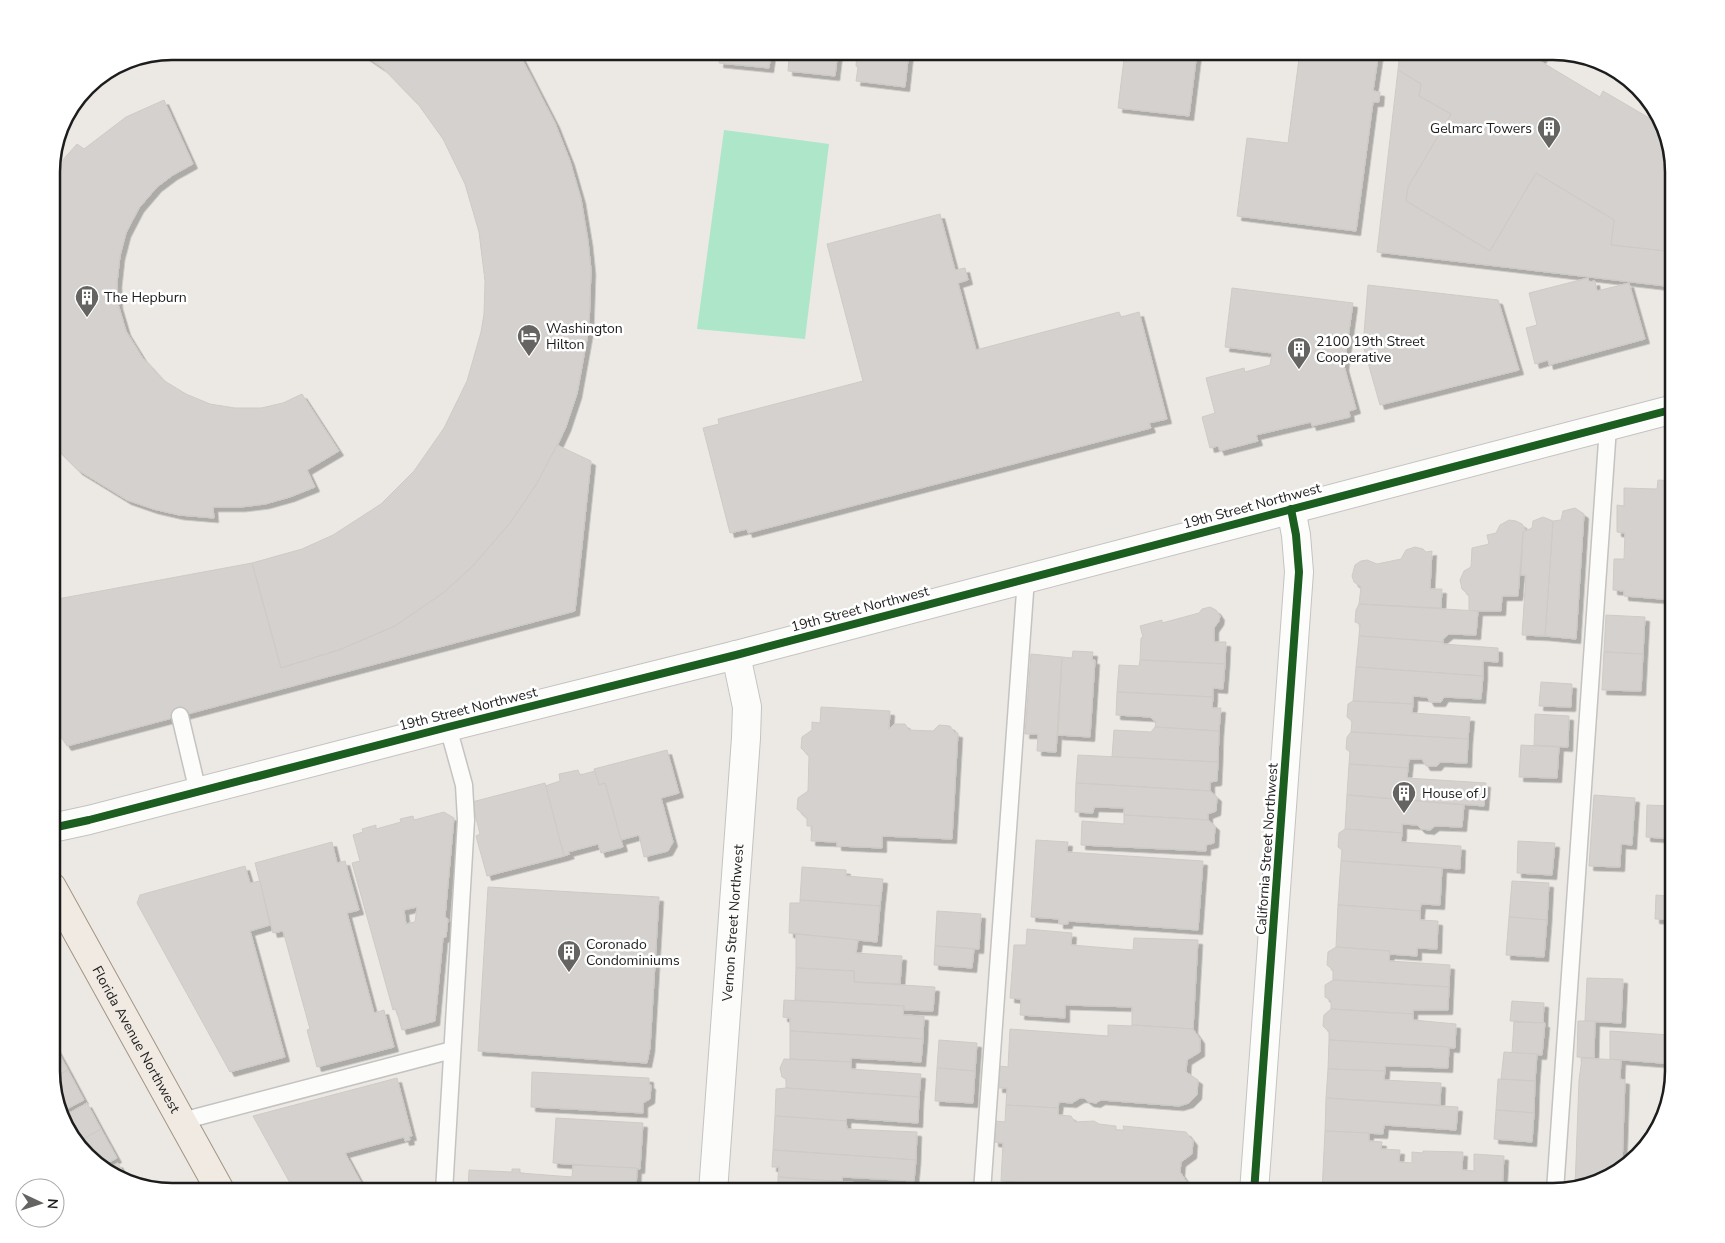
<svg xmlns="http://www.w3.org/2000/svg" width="1725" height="1243" font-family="'Nunito Sans',sans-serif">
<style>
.pitch{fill:#aee6c9}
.building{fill:#d4d1ce;stroke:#cfcac6;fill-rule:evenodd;filter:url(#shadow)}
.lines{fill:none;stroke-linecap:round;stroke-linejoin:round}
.lane-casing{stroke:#c4c3c1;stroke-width:19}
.street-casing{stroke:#c4c3c1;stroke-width:30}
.primary-casing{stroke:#a29582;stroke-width:30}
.lane{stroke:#fcfcfb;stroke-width:16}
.street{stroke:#fcfcfb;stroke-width:28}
.primary{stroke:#f0eae3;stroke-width:28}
.cycleway-casing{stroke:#fff;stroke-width:11}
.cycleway{stroke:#1b5e20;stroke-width:8}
.labels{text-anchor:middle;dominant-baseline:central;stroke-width:5;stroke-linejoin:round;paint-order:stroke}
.poi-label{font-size:14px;fill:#1d1d1d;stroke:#fff;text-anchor:start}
.street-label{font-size:14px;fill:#1d1d1d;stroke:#fff}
.rim{fill:none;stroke:#1d1d1d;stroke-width:2.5}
</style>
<defs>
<filter id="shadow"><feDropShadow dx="4.5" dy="4.5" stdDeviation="0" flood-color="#0004"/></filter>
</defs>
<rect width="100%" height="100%" fill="#ece9e5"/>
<path class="pitch" d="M724 130 829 144 805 339 697 329Z"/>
<g class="building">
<path d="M358 51H518L555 123 570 161 581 199 588 241 591 270 589 328 577 394 566 427 551 459 536 485 510 523 472 567 443 593 395 626 339 650 281 668 252 563 302 549 333 535 381 504 414 471 444 428 467 381 481 332 484 314 485 281 479 232 465 184 443 139 418 104 383 68Z"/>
<path d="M721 51H775L774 55 771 54 769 68 719 63Z"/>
<path d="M787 51H838L835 76 788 71 789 58 786 57Z"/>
<path d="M856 51H909L905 87 856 81 858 67 856 66 857 54Z"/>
<path d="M1125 51H1227L1226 55 1197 52 1189 116 1118 108Z"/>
<path d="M1300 51H1379L1373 91 1380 92 1379 102H1373L1356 231 1237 216 1247 138 1288 143Z"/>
<path d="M1400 51H1535L1543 56 1540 61 1600 97 1603 91 1663 126 1674 172V252L1611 245 1614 220 1536 173 1490 251 1406 201 1408 187 1451 114 1419 96 1421 84 1398 70Z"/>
<path d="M1398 70 1421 84 1419 96 1451 114 1408 187 1406 201 1490 251 1536 173 1614 220 1611 245 1674 252V287L1377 252Z"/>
<path d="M164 100 193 164 173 175 157 187 139 208 126 233 120 256 117 283 118 304 126 331 142 357 163 380 186 394 210 404 235 408H261L283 403 302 394 339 451 307 470 315 487 290 497 265 504 241 507H213L214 518 179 515 153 509 127 500 78 470 52 444V175L61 162 77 144 84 149 126 117Z"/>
<path d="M940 214 955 270 965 268 968 280 958 283 976 350 1119 312 1121 317 1139 312 1167 419 1149 423 1151 428 748 533 747 529 730 533 703 428 719 424 718 419 863 381 827 244Z"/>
<path d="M1588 278 1589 282 1595 281 1597 291 1629 283 1645 339 1549 365 1548 360 1535 364 1526 328 1537 325 1529 293Z"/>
<path d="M1368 285 1498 300 1519 370 1380 405 1363 345Z"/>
<path d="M1232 288 1353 303 1344 366 1356 409 1349 411 1350 417 1312 426 1311 422 1256 435 1258 441 1220 451 1218 446 1210 448 1202 417 1215 413 1206 378 1244 368 1245 372 1270 365 1272 353 1225 347Z"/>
<path d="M557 445 591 461 575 611 67 746 52 723V600L252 563 281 668 339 650 395 626 443 593 472 567 510 523 536 485Z"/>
<path d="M1658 480 1674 481V600L1624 596V591L1613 590 1614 559H1624L1625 533 1617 532V505L1624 506V488L1657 489Z"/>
<path d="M1575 508 1584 514 1576 639 1545 636 1553 521 1561 520 1563 511Z"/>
<path d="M1543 517 1553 521 1545 636 1522 635 1526 575H1521L1523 532 1532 528 1533 521Z"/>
<path d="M1509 520 1516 521 1522 524 1526 531 1523 532 1518 596H1502L1501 611H1469V595L1462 589 1460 580 1464 571 1471 567 1472 548 1489 544 1487 535 1496 533 1500 525Z"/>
<path d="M1415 547 1423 549 1426 552 1432 551 1430 589H1442L1441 608 1359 604 1361 587 1354 582 1352 576 1355 565 1361 561 1367 560 1377 564 1401 559 1406 550Z"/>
<path d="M1359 604 1478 611 1476 635 1449 634 1443 639V642L1359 636 1360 624 1355 622 1356 610Z"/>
<path d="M1210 607 1216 610 1220 616 1219 621 1214 628V642H1226L1225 664 1140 660 1141 638 1143 637 1140 626 1162 620V623L1199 613 1202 609Z"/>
<path d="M1606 615 1645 617 1643 654 1604 652Z"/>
<path d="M1359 636 1443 642V644L1498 648V662L1483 661V676L1356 667Z"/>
<path d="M1073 651 1093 652 1092 660H1095L1090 737 1058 735 1062 657 1072 658Z"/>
<path d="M1604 652 1643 654 1641 691 1602 690Z"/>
<path d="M1031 654 1062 657 1056 752 1037 751 1038 734H1025Z"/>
<path d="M1140 660 1225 664 1223 689 1213 688V697L1117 692 1119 665 1139 666Z"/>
<path d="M1356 667 1483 676 1481 699 1444 697 1441 702H1430L1427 697 1413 696V704L1353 701Z"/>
<path d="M1541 682 1572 684 1571 707 1539 706Z"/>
<path d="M1117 692 1213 697 1212 708H1221L1219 731 1155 727 1156 722 1150 717 1116 715Z"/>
<path d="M1353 701 1413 704 1412 713 1470 717 1468 739 1351 732 1352 721 1347 717 1348 704Z"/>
<path d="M821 707 890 711 889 729 894 724H905L909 730 933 731 939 725 950 726 955 733H958L952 839 882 836V848L837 846V842L811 841 812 826H807V818L797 809 798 798 808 791 809 756 801 748 802 737 812 730V722L820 723Z"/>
<path d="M1535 714 1569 716 1568 747 1534 745Z"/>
<path d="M1155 727 1219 731 1218 762 1112 757 1114 730 1151 732Z"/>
<path d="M1351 732 1468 739 1467 763 1440 762 1437 766H1426L1422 759H1409L1408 768 1349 764 1350 752 1346 749 1347 737Z"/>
<path d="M1521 745 1559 747 1557 778 1519 777Z"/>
<path d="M1667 747H1674V795L1665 794Z"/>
<path d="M667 750 679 793 661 798 673 842 668 851 644 857 639 835 621 840 605 783 599 785 594 769Z"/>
<path d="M1078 755 1218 762 1217 781 1210 782V791L1076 783Z"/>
<path d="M1349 764 1408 768 1407 778 1486 783 1484 806 1347 795Z"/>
<path d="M578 770 580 775 595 771 599 785 605 783 623 847 601 853 598 844 568 852 570 854 564 856 545 786 560 781 559 774Z"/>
<path d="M545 783 564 856 487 876 476 836 480 834 472 802Z"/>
<path d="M1076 783 1210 791 1217 797 1216 811 1208 814V820L1124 815V808L1094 807 1093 813 1075 812Z"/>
<path d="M1347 795 1464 805 1462 827 1435 826 1430 830 1421 829 1417 825 1402 824V833L1345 829Z"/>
<path d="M1594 795 1635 798 1632 845 1621 844 1620 867 1589 866Z"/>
<path d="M1647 805 1674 806V839L1646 837Z"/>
<path d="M444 812 454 818 445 917 448 919 446 937 443 938 435 1021 402 1030 396 1009 393 1010 352 863 360 861 353 835 363 832 362 829 376 825V829L401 822 400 819 413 816 414 820ZM417 907 415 922 406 924 404 910Z"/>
<path d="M1124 815 1208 820 1215 826 1214 843 1206 845V851L1081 845 1082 821 1124 824Z"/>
<path d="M1345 829 1402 833 1401 842 1461 846 1460 869 1341 861 1342 850 1338 847 1339 833Z"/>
<path d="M1036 840 1068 842 1067 852 1203 861 1198 930 1068 921V924H1059V919L1031 917Z"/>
<path d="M1518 841 1555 843 1552 875 1517 873Z"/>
<path d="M332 842 337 863 345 861 359 910 347 913 374 1013 384 1010 394 1047 317 1067 307 1030 310 1029 283 931 273 933 255 863Z"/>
<path d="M1341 861 1442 868 1440 905 1421 904 1420 911 1338 905Z"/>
<path d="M245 866 250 883 260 881 270 925 250 931 285 1057 230 1072 137 903 140 895Z"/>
<path d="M802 867 846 870V876L883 879 880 906 800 900Z"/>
<path d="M1512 881 1549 883 1547 920 1509 917Z"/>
<path d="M488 887 659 897 650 1048 647 1063 478 1051Z"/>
<path d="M1667 891H1674V920L1655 919 1656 895 1667 896Z"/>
<path d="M800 900 880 906 877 942 789 933 790 903H800Z"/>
<path d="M1338 905 1420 911V920L1438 921 1437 949 1417 948V956L1389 954 1390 951 1336 947Z"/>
<path d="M937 911 981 914 979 949 935 946Z"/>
<path d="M1509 917 1547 920 1544 957 1506 955Z"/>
<path d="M1027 929 1072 933 1071 945 1133 950 1134 938 1198 940 1193 1029 1132 1025V1007L1065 1005V1018L1020 1015 1021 999 1010 998 1014 945H1026Z"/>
<path d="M796 934 858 940 856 953 902 956 900 984 854 982V971L796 968Z"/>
<path d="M935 946 974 949 972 968 934 965Z"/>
<path d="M1336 947 1390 951 1389 961 1450 965 1449 987 1333 980V970L1327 965 1328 952Z"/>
<path d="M796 968 854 971V982L935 987 933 1011 904 1010V1006L795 1000Z"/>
<path d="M1587 978 1623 979 1621 1023 1585 1021Z"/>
<path d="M1333 980 1449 987 1448 1010H1413V1014L1331 1009V1001L1325 997V985Z"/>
<path d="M784 1000 904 1006 903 1015 924 1016 923 1039 790 1031V1018L783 1017Z"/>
<path d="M1512 1001 1544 1003 1543 1023 1510 1021Z"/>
<path d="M1331 1009 1413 1014V1020L1456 1024 1455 1048 1329 1040V1032L1323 1026 1324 1015Z"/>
<path d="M1578 1021H1595L1594 1058 1577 1057Z"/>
<path d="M1514 1022 1545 1023 1542 1055 1512 1053Z"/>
<path d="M1108 1025 1132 1026V1025L1193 1029 1200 1039V1052L1187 1060 1186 1072 1198 1080 1197 1095 1189 1103 1179 1106 1101 1100 1096 1103 1089 1102 1084 1098H1080L1072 1103 1059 1102 1058 1108 1006 1105 1007 1088H998L999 1066 1008 1067 1010 1029 1108 1036Z"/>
<path d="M1671 1026H1674V1064L1610 1059V1031L1671 1035Z"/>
<path d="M790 1031 923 1039 921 1062 851 1058V1062L790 1059Z"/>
<path d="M51 1039 68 1070 52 1078H51Z"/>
<path d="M939 1040 977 1043 975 1071 937 1068Z"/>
<path d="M1329 1040 1449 1047 1448 1068 1385 1066V1071L1328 1069Z"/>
<path d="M1504 1052 1537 1054 1535 1081 1501 1079Z"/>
<path d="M1582 1058 1621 1060 1620 1079 1625 1080 1622 1167 1606 1179 1575 1187 1579 1080Z"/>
<path d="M784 1059 851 1062V1069L921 1074 919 1097 786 1088V1079L782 1077 780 1068Z"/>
<path d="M937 1068 975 1071 973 1103 935 1101Z"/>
<path d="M1328 1069 1385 1071 1384 1080 1441 1083 1440 1105 1326 1098Z"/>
<path d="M68 1070 84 1100 61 1112 52 1078Z"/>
<path d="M532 1072 649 1078V1084L651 1085 650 1099 643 1103V1113L531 1107Z"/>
<path d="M397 1078 412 1136H409L410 1140 405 1141 404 1137 345 1153 366 1192H295L253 1116Z"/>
<path d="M1498 1079 1535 1081 1534 1113 1496 1110Z"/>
<path d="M786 1088 919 1097 918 1123 847 1118 846 1121 775 1116 776 1089Z"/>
<path d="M1326 1098 1458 1107 1456 1130 1384 1125 1383 1134 1325 1131Z"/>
<path d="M87 1103 101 1129 78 1142 64 1124 62 1117Z"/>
<path d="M1006 1105 1058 1108V1115L1071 1116 1075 1122 1094 1121 1099 1124 1116 1126V1130H1124L1123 1126 1186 1132 1193 1141 1192 1154 1181 1162 1180 1172 1189 1185 1188 1192H1125V1190L1001 1181 1003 1143 994 1142 995 1121 1005 1122Z"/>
<path d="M1496 1110 1534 1113 1532 1142 1494 1139Z"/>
<path d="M775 1116 846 1121 847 1129 917 1132 916 1160 773 1150Z"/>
<path d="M556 1118 643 1123 640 1169 553 1163Z"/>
<path d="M101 1129 117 1158 100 1167 78 1142Z"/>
<path d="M1325 1131 1369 1133V1141L1382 1142 1381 1149 1400 1150 1399 1162 1412 1163V1152L1423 1153V1151L1463 1152 1462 1170 1474 1171V1154L1504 1156 1502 1192H1322Z"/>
<path d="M773 1150 916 1160 914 1181 842 1177V1182L778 1177 779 1167H772Z"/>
<path d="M118 1163 129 1183 105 1170Z"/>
<path d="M573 1165 637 1168 636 1192H468L469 1170 512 1172V1169H520V1173L572 1177Z"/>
<path d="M778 1177 902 1186V1192H778Z"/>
<path d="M419 1186 420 1192H409Z"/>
</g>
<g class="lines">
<g class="lane-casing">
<g id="lane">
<path d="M180 716 198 792"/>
<path d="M182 1121 452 1050"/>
<path d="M1555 1191 1608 427"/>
<path d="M444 1192 466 820 464 785 448 727"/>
<path d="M982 1192 1026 578"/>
</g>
</g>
<g class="street-casing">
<g id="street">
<path d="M52 828 89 820 448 727 736 655 1674 409"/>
<path id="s1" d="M713 1192 746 738 747 707 736 655"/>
<path d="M1254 1192 1299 572 1296 535 1291 509"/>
</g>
</g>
<g class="primary-casing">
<g id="primary">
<path id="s2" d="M52 887 221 1192"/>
</g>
</g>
<use href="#lane" class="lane"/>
<use href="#street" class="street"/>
<use href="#primary" class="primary"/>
<g class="cycleway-casing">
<g id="cycleway">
<path d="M52 828 89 820 448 727 736 655 1674 409"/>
<path d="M1254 1192 1299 572 1296 535 1291 509"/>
</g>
</g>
<use href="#cycleway" class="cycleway"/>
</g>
<defs>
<g id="building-pin" transform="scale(1.25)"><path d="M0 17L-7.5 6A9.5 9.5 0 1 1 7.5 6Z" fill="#656463" stroke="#fff"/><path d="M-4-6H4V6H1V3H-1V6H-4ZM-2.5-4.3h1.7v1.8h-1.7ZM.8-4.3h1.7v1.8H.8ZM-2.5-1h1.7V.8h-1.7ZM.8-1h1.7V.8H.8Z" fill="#fff"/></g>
<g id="hotel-pin" transform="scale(1.25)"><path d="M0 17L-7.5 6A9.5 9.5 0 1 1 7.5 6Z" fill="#656463" stroke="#fff"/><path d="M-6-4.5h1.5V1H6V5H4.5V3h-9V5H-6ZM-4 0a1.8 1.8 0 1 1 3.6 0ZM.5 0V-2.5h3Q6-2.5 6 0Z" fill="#fff"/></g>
</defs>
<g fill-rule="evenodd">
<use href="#building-pin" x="1549" y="128"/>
<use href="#building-pin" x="87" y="297"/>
<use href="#hotel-pin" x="529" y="336"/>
<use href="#building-pin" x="1299" y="349"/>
<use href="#building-pin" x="1404" y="793"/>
<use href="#building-pin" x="569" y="952"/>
</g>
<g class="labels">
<g class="poi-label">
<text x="1532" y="128" text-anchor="end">Gelmarc Towers</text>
<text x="104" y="297">The Hepburn</text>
<text x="546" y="328">Washington<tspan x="546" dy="16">Hilton</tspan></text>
<text x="1316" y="341">2100 19th Street<tspan x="1316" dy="16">Cooperative</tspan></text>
<text x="1422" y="793">House of J</text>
<text x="586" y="944">Coronado<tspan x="586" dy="16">Condominiums</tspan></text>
</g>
<g class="street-label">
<text transform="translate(1252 506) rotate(-15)">19th Street Northwest</text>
<text transform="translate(860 609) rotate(-15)">19th Street Northwest</text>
<text transform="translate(468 709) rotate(-14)">19th Street Northwest</text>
<text transform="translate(1267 849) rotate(-86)">California Street Northwest</text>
<text stroke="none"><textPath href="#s1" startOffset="270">Vernon Street Northwest</textPath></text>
<text stroke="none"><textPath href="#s2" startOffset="174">Florida Avenue Northwest</textPath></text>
</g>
</g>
<path d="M0 0H1725V1243H0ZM172 60H1553A112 112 0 0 1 1665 172V1071A112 112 0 0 1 1553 1183H172A112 112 0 0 1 60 1071V172A112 112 0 0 1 172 60Z" fill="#fff" fill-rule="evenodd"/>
<path class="rim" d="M172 60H1553A112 112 0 0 1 1665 172V1071A112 112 0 0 1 1553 1183H172A112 112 0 0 1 60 1071V172A112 112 0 0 1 172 60Z"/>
<g transform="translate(40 1203) rotate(94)"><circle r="24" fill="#ffffff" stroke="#a5a5a5"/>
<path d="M0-4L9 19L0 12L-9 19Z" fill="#656463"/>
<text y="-8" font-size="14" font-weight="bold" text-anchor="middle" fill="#1d1d1d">N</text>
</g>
</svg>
